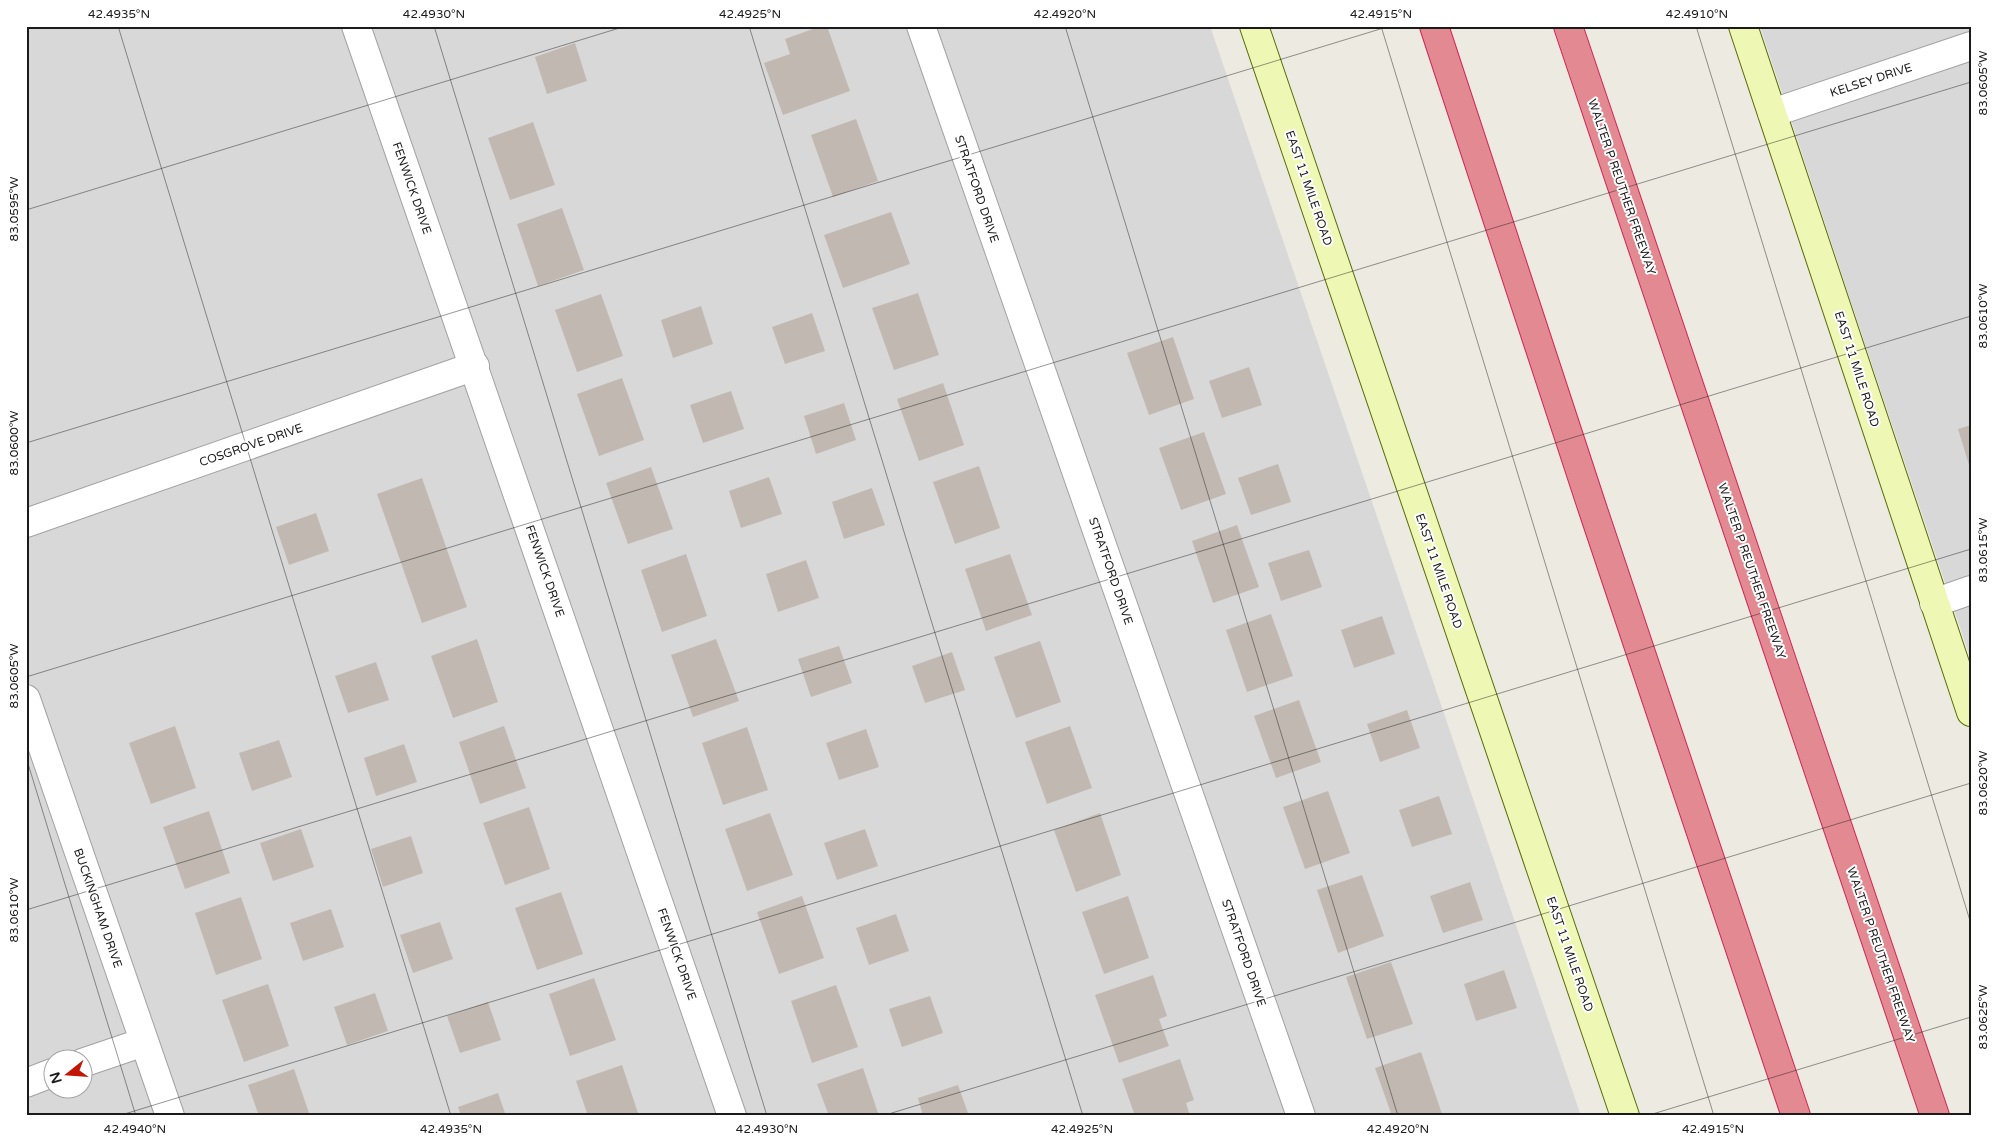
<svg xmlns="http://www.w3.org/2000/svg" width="1997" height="1142" font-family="'Varela Round',sans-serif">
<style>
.residential{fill:#d9d8d8;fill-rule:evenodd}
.building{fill:#c1b9b1}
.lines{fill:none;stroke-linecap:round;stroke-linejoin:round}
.minor-casing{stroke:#a2a2a2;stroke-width:30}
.secondary-casing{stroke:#596d07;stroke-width:30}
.motorway-casing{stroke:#d12753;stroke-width:30}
.minor{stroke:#fff;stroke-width:28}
.secondary{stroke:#eef7b4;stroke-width:28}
.motorway{stroke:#e38992;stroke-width:28}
.ticks{fill:none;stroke:#1b1b1b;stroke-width:1;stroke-opacity:0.45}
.labels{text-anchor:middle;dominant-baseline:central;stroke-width:4;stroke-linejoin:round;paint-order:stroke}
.street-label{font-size:12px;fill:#1b1b1b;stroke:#fff}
.neatline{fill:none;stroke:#1b1b1b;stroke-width:2}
.ticks-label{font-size:12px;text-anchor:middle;fill:#1b1b1b}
</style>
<rect width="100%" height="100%" fill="#edeae1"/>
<g class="residential">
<path d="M26 26H1210L1581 1116H26ZM52 1060H82V1090H52Z"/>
<path d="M1760 26H1971V660L1852 305Z"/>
</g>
<g class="building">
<path d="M821 26H827L850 91 783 115 764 63 790 54 785 39Z"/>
<path d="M575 43 587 81 547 94 535 57Z"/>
<path d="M856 119 878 181 833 197 811 135Z"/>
<path d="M533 122 555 185 510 200 488 138Z"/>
<path d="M562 208 584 270 538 286 517 224Z"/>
<path d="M891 212 910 264 843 288 824 235Z"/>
<path d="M918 293 939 355 894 370 872 308Z"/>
<path d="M601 294 623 356 577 372 555 310Z"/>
<path d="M701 306 713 344 673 358 661 320Z"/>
<path d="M812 313 825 351 785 364 772 327Z"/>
<path d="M1173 337 1194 399 1149 415 1127 353Z"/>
<path d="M1249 367 1262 405 1222 418 1209 381Z"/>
<path d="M622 378 644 440 599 456 577 394Z"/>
<path d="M943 383 964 445 919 461 897 399Z"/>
<path d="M731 391 744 429 703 443 690 405Z"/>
<path d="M844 403 856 440 816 454 804 416Z"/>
<path d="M1971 425V468H1970L1958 429Z"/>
<path d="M1204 432 1226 494 1181 510 1159 448Z"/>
<path d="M1278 464 1291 502 1251 515 1238 478Z"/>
<path d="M979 466 1000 528 955 544 933 482Z"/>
<path d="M651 467 673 529 628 544 606 483Z"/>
<path d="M769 477 782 514 741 528 729 491Z"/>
<path d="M422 478 467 607 422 623 377 494Z"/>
<path d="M872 488 885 525 844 539 832 502Z"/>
<path d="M316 513 329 551 289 565 276 527Z"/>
<path d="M1237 525 1259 587 1213 603 1192 541Z"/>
<path d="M1309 550 1322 587 1281 601 1268 563Z"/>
<path d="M686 554 707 616 662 632 641 570Z"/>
<path d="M1010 554 1032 615 986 631 965 569Z"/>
<path d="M806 560 819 598 778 612 766 574Z"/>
<path d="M1271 614 1293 676 1247 692 1226 630Z"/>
<path d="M1382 616 1395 654 1354 668 1341 630Z"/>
<path d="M477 639 498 702 453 718 431 656Z"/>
<path d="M716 639 739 701 693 717 671 655Z"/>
<path d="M1040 641 1061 702 1016 718 994 657Z"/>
<path d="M839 646 852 683 811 697 798 659Z"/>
<path d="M952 652 965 690 925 703 912 666Z"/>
<path d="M376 662 389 700 348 713 335 676Z"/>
<path d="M1299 700 1321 762 1276 778 1254 716Z"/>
<path d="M1407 710 1420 748 1380 762 1367 724Z"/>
<path d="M175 726 196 788 151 804 129 743Z"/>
<path d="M504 726 526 788 480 804 459 742Z"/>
<path d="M1070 726 1092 788 1047 804 1025 742Z"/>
<path d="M747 727 768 790 723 805 702 743Z"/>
<path d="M866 729 879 767 839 780 826 743Z"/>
<path d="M279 740 292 777 252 791 239 753Z"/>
<path d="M404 744 417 782 376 796 364 758Z"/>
<path d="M1328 791 1350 853 1305 869 1283 807Z"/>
<path d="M1439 796 1452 834 1412 847 1399 810Z"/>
<path d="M529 807 550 869 505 885 483 823Z"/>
<path d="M209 811 230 873 185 889 163 827Z"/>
<path d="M770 813 793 875 747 891 725 829Z"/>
<path d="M1100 813 1121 875 1076 892 1054 830Z"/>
<path d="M301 829 314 867 273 881 260 843Z"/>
<path d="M865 829 878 866 837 880 824 843Z"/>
<path d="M411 836 423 873 383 887 371 849Z"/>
<path d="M1362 875 1384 936 1338 953 1317 890Z"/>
<path d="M1470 882 1483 920 1443 933 1430 896Z"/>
<path d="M561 892 583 954 537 970 515 908Z"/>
<path d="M802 896 824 958 779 974 757 912Z"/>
<path d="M1128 896 1149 958 1104 974 1082 912Z"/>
<path d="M241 897 262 959 216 975 195 913Z"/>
<path d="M331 909 344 947 303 961 290 923Z"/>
<path d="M896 914 909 951 869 965 856 928Z"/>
<path d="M440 922 453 959 413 973 400 935Z"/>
<path d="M1391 962 1413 1024 1367 1039 1346 977Z"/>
<path d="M1504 970 1517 1008 1476 1021 1464 984Z"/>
<path d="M1153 975 1167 1016 1159 1019 1169 1046 1119 1063 1095 995Z"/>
<path d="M594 978 616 1040 570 1056 549 994Z"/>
<path d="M268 984 289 1046 244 1062 222 1000Z"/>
<path d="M836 985 858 1047 812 1063 791 1001Z"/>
<path d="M375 993 388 1031 347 1045 334 1007Z"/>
<path d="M930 996 943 1033 902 1047 889 1009Z"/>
<path d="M488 1002 501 1040 460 1053 447 1016Z"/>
<path d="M1421 1052 1442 1114 1392 1116 1375 1068Z"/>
<path d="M1180 1059 1194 1100 1186 1103 1190 1116H1135L1122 1079Z"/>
<path d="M622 1065 639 1116H588L576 1081Z"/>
<path d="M863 1068 879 1116H829L817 1084Z"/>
<path d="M294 1069 310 1116H259L248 1085Z"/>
<path d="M958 1085 969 1116H923L918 1098Z"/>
<path d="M498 1093 506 1116H461L458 1107Z"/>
</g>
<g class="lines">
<g class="minor-casing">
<g id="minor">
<path d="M356 26 732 1116"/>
<path d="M921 26 1301 1116"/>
<path d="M1772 113 1971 46"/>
<path d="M26 523 475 366"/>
<path d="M1934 603 1971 590"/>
<path d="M26 699 170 1116"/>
<path d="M82 1063 144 1042"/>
<path d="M26 1083 52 1073"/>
</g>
</g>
<g class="secondary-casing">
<g id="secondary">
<path d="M1254 26 1625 1116"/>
<path d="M1743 26 1971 712"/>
</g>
</g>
<g class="motorway-casing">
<g id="motorway">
<path d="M1434 26 1592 507 1796 1116"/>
<path d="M1568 26 1935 1116"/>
</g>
</g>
<use href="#minor" class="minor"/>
<use href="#secondary" class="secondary"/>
<use href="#motorway" class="motorway"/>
</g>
<path class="ticks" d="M118 26 451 1116M434 26 767 1116M749 26 1083 1116M1065 26 1398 1116M1381 26 1714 1116M1696 26 1971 924M26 210 626 26M26 443 1390 26M26 677 1971 82M26 757 136 1116M26 910 1971 316M118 1116 1971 549M882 1116 1971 783M1646 1116 1971 1017"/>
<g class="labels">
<g class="street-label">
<text transform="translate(1871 80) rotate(-18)">KELSEY DRIVE</text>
<text transform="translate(1622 187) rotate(71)">WALTER P REUTHER FREEWAY</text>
<text transform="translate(412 188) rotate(71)">FENWICK DRIVE</text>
<text transform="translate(1309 188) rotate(71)">EAST 11 MILE ROAD</text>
<text transform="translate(977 189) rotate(71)">STRATFORD DRIVE</text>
<text transform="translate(1857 369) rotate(72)">EAST 11 MILE ROAD</text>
<text transform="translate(251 445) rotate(-19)">COSGROVE DRIVE</text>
<text transform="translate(545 571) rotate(71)">FENWICK DRIVE</text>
<text transform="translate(1111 571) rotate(71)">STRATFORD DRIVE</text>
<text transform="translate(1439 571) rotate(71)">EAST 11 MILE ROAD</text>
<text transform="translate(1752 571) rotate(71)">WALTER P REUTHER FREEWAY</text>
<text transform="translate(98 908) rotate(71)">BUCKINGHAM DRIVE</text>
<text transform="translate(1244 953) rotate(71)">STRATFORD DRIVE</text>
<text transform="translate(677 954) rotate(71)">FENWICK DRIVE</text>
<text transform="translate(1570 954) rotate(71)">EAST 11 MILE ROAD</text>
<text transform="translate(1881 955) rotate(71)">WALTER P REUTHER FREEWAY</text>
</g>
</g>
<rect width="1997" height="1142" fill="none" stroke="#ffffff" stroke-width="55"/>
<g transform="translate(68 1074) rotate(253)"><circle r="24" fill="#ffffff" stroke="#a4a4a4"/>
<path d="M0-4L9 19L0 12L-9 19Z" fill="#c21505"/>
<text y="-8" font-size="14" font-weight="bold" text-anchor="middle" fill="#1b1b1b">N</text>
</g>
<rect x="28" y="28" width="1942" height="1086" class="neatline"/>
<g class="ticks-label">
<text x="119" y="18">42.4935°N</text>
<text x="434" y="18">42.4930°N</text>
<text x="750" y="18">42.4925°N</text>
<text x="1065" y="18">42.4920°N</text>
<text x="1381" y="18">42.4915°N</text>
<text x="1697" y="18">42.4910°N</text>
<text transform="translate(1983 83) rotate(-90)" y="4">83.0605°W</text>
<text transform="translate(14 209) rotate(-90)" y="4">83.0595°W</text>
<text transform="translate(1983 316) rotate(-90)" y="4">83.0610°W</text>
<text transform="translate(14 443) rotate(-90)" y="4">83.0600°W</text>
<text transform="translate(1983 550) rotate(-90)" y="4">83.0615°W</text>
<text transform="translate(14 676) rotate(-90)" y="4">83.0605°W</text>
<text transform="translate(1983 783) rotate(-90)" y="4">83.0620°W</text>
<text transform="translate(14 910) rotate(-90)" y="4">83.0610°W</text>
<text transform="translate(1983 1017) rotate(-90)" y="4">83.0625°W</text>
<text x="135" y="1133">42.4940°N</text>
<text x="451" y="1133">42.4935°N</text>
<text x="767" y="1133">42.4930°N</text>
<text x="1082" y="1133">42.4925°N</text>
<text x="1398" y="1133">42.4920°N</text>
<text x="1713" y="1133">42.4915°N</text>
</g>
</svg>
